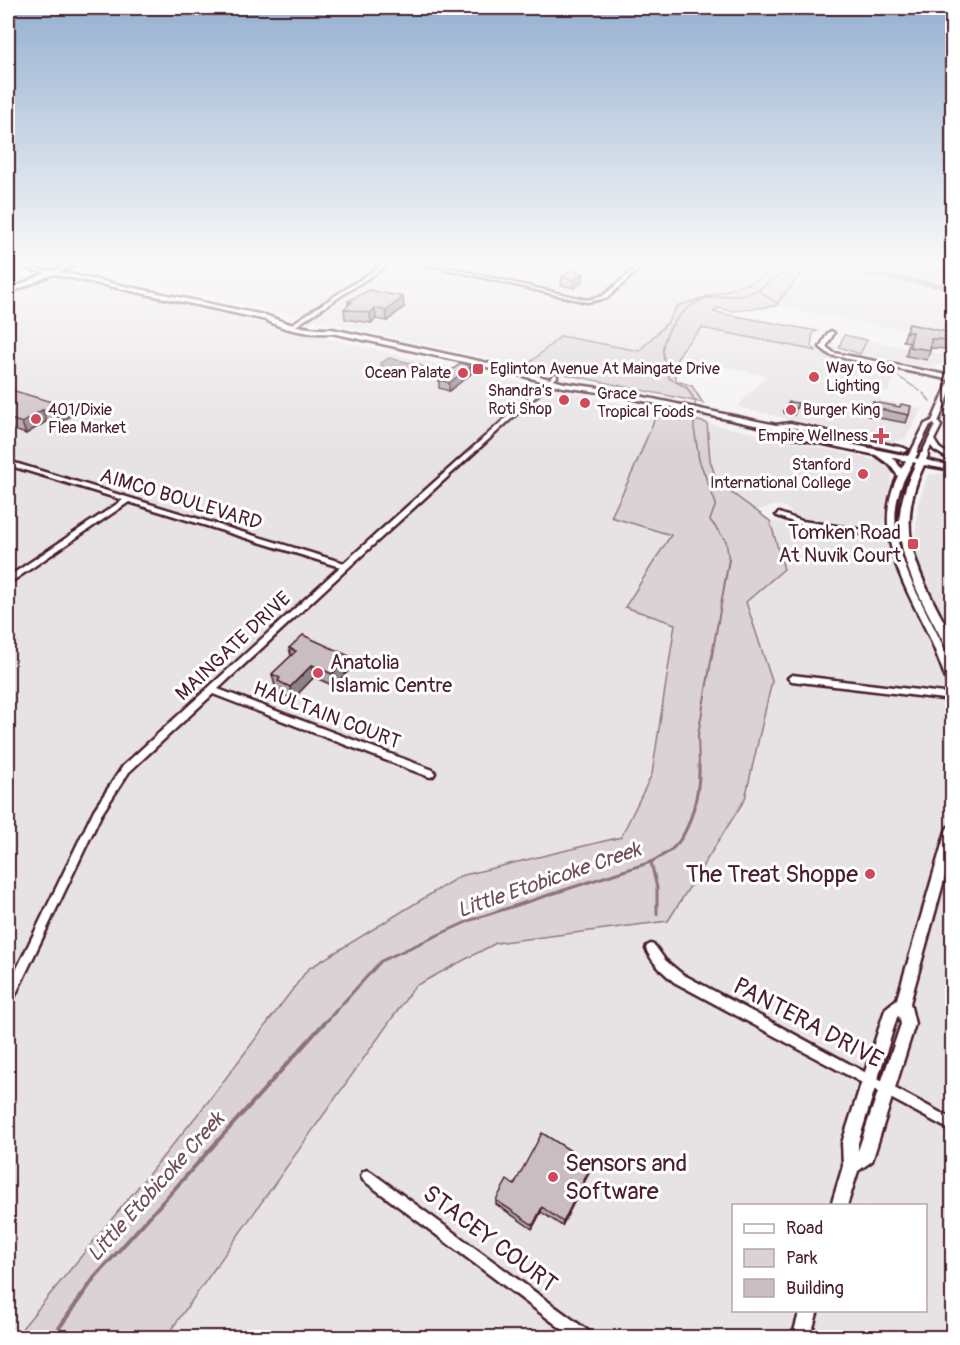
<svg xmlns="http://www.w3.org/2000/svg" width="960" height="1345" font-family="Pangolin,sans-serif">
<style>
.built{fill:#e7e2e3;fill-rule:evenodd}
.green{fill:#dbd2d5;stroke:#927880;stroke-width:1.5}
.water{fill:#baa9ae;stroke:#8d727a;stroke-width:1.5}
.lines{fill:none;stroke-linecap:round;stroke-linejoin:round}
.stream-far3{stroke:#8d727a;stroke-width:1.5}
.stream-far2{stroke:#8d727a;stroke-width:2}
.stream-far1{stroke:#8d727a;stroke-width:3}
.stream{stroke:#8d727a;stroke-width:4}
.minor-casing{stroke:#4a1f2b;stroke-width:5}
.major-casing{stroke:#4a1f2b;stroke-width:5}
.minor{fill:#fff;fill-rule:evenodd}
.major{fill:#fff;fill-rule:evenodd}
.wall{fill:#aea3a6;stroke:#4a1f2b;stroke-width:1.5}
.shaded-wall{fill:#8d8487;stroke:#4a1f2b;stroke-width:1.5}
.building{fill:#cabdc1;stroke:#4a1f2b;stroke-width:1.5}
.poi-dot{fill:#d1495b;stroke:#fff;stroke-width:2}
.labels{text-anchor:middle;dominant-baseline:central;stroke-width:6;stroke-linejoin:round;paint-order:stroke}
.far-poi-label{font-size:16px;fill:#4a1f2b;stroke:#fff;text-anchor:start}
.street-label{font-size:20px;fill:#4a1f2b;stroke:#fff}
.poi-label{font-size:20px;fill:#4a1f2b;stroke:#fff;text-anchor:end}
.water-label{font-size:21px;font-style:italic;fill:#714f59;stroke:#fff}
.near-poi-label{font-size:24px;fill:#4a1f2b;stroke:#fff;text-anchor:end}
.near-street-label{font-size:24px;fill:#4a1f2b;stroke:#fff}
</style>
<rect width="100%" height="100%" fill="#f4f2f2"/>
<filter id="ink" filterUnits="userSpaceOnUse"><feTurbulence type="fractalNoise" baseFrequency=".0167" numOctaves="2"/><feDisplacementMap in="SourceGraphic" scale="12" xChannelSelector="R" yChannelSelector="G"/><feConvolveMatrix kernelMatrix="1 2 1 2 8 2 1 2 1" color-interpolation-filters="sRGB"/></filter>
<g filter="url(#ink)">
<g class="built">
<path d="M80 264H418L580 302 597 303 607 299 647 264H776V267L751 283 677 306 668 322 639 351 561 336 526 366 78 268Z"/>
<path d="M436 264H638L597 298 591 300Z"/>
<path d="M809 264 952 266V339L775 306Z"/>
<path d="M49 279H62L164 301 451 367 658 411 633 471 612 516 672 535 625 607 675 624 652 774 621 837 460 876 308 969 207 1103 15 1338 8 1337V297Z"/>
<path d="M702 328 817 351 837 360 898 372 888 392 883 391 880 400 922 409 905 439 890 442 737 407 766 376 680 357Z"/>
<path d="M867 340 949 356 945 364 925 367 861 354Z"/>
<path d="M707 423 880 461 891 466 892 473 883 525 878 529 866 531 799 520 785 507 778 505 755 511 717 482 710 460Z"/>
<path d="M947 473 952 474V1337L166 1338 415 986 495 943 668 920 745 799 772 681 746 602 784 569 770 521 915 541 918 504 928 475ZM734 1206H926V1310H734Z"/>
</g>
<g class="green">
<path d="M776 264H809L775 306 733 311 717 308 714 312 817 331 813 333 811 346 817 351 702 328C689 341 667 362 677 381L692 386 703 403 526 366 561 336 639 351 668 322 677 306 751 283 776 267Z"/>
<path d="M859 264H864L866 269 872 273 868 269 870 264H911L952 271V286L876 274 952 287V289L866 275Z"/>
<path d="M844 335 867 340 860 354 839 347Z"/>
<path d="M658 411 707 423 710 460 717 482 770 521 784 569 746 602 772 681 745 799 668 921 496 943 415 986 166 1337H15L207 1103 308 969 460 876 621 837 652 774 675 624 625 607 671 535 611 517 633 471Z"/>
</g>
<path class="water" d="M389 358 420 365 425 368C415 383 393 372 378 369L382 365 381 363Z"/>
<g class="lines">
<g class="stream-far3">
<path d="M758 290 778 304"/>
<path d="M899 377 920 391"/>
<path d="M923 393 930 401"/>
<path d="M729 561 726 541 710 520 716 504 699 460 694 428 695 401 687 388 669 378V368C649 345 681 307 704 299 721 294 739 298 755 291 769 285 781 274 793 264"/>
</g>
<path class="stream-far2" d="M699 767 698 735 729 559"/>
<g class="stream-far1">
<path d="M651 862 657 888V914"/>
<path d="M324 1024 381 961 471 920 651 862C659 857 669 853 675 846 692 829 700 788 699 765"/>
</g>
<path class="stream" d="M52 1338 95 1277 325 1022"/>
<g class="minor-casing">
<g id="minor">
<path d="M384 264H389L294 327 289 326Z"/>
<path d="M426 264H432L587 300 603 296 641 264H645L607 298 587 302Z"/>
<path d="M831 331 834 333 826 347 834 353 952 376V380L830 355 820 347 828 333Z"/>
<path d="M555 374 557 375V377L348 568 218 689 433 770 435 773 433 776 430 777 427 776 213 694 129 772 101 815 12 1002 8 1003V987L94 810 123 766 340 567 129 502 11 582H8V577L123 500 8 465V461L344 563Z"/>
<path d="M952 380V388L938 422 941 426 934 440 939 448 952 457V461L934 450 931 446 926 456H922L921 455 935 426 934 424 930 425 916 453H912L911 452 925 424 932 421 949 382Z"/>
<path d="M779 513 802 521 904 536 908 538 904 540 801 525 777 516 776 515Z"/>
<path d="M792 675 952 694V700L792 681 788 678Z"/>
<path d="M651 944 655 946 665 960 682 974 952 1119V1131L674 982C662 971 653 964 646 949L647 946Z"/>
<path d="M367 1170 371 1172 591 1333 593 1338H574L363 1180 361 1176 363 1172Z"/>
</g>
</g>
<g class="major-casing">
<g id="major">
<path d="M9 264C23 263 41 272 52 271 60 270 66 264 75 264L59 272 268 316C289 325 308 330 332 329L506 367 564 383 606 389 776 425 790 423 904 448 908 450 904 452 790 427 784 428 791 432 908 456 911 451H914L918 453 915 458 918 459 921 453H927L928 455 926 460 952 466V470L924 465C899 518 909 555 935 605 943 621 952 634 952 652L948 651 947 649C926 606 892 556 901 506 904 491 909 477 916 463L913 462C907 473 901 484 898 496 883 555 934 615 952 668V686L948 685 947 682C942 667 936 653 930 638 906 587 870 533 898 476L890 465 876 455 786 436 773 429 606 393 563 387 505 371 332 333C309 334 286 331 266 320L53 274 8 294V290L46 273ZM890 457 906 461 901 469 896 461Z"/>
<path d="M952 826V851L910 1003 915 1024 874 1155 872 1161 858 1171 847 1206H831L843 1166 842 1143 884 1013 886 1008 897 999 946 831 948 827ZM899 1016 901 1024 858 1151V1143L897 1017Z"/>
<path d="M800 1310H818L810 1338H792Z"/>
</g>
</g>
<use href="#minor" class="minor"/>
<use href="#major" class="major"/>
</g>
<g class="wall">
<path d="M584 273 583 280 574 288 561 285 562 277Z"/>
<path d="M348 301 404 307 387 321 376 319 371 323 345 319 344 309 348 306Z"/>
<path d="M909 324 951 340 947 349 931 348 927 360 906 356 909 342 903 341Z"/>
<path d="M471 366V374L449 391 439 388V380Z"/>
<path d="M8 389 69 417 60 422 47 421 26 434 8 428Z"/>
<path d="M873 402 909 415 906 423 868 416Z"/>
<path d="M798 403 794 415 784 413V410Z"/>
<path d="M289 648 349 656 351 668 334 686 314 677 293 699 280 693 279 689 275 686 272 674 291 656Z"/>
<path d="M591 1169 562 1226 541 1212 532 1229 496 1204V1200L514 1185Z"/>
</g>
<g class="shaded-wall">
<path d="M584 273 583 280 574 288V280Z"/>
<path d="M403 297 404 307 387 321 386 311Z"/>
<path d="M375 308 376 319 371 323 370 313Z"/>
<path d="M471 366V374L449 391V383Z"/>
<path d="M65 406 69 417 60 422 56 411Z"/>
<path d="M42 410 47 421 26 434 22 423Z"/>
<path d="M349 656 351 668 334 686 332 674Z"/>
<path d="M312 665 314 677 293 699 290 687Z"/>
<path d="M592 1164 591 1169 562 1226 563 1222Z"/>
<path d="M542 1207 541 1212 532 1229 533 1225Z"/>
</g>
<g class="building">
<path d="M571 270 584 273 574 280 562 277Z"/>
<path d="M369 290 403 297 386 311 375 308 370 313 344 309 352 302 348 301Z"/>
<path d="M909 324 952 333 951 340 931 339 930 350 910 347 912 332H906Z"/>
<path d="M461 363 471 366 449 383 439 380Z"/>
<path d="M8 389 65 406 56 411 42 410 22 423 8 418Z"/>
<path d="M789 402 798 403 794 412 784 410Z"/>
<path d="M873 402 900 407 901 404 911 406 909 415 871 407Z"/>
<path d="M303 635 349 656 332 674 312 665 290 687 278 681 280 678 272 674 296 651 289 648Z"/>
<path d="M542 1133 592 1164 563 1222 542 1207 533 1225 496 1200 507 1180 514 1185Z"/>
</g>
</g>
<linearGradient id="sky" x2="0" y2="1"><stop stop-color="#95b0d1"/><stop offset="0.58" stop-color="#faf9f9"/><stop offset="1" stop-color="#faf9f9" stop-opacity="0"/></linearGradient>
<rect width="960" height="452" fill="url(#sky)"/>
<g class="poi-dot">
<rect x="472" y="363" width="12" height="12" rx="3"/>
<circle cx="463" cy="373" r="6"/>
<circle cx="814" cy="377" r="6"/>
<circle cx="564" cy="400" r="6"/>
<circle cx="585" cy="403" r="6"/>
<circle cx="791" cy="410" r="6"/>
<circle cx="36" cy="419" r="6"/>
<path d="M878 427h6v6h6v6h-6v6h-6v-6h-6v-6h6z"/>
<circle cx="863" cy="474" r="6"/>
<rect x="907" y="538" width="12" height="12" rx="3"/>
<circle cx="318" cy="673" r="6"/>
<circle cx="870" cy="874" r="6"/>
<circle cx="553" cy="1177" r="6"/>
</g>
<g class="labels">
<g class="far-poi-label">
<text x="826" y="368">Way to Go<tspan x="826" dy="18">Lighting</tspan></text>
<text x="490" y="369">Eglinton Avenue At Maingate Drive</text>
<text x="451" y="373" text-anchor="end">Ocean Palate</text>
<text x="552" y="391" text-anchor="end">Shandra's<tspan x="552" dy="18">Roti Shop</tspan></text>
<text x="597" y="394">Grace<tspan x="597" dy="18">Tropical Foods</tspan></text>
<text x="48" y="410">401/Dixie<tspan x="48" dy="18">Flea Market</tspan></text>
<text x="803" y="410">Burger King</text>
<text x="868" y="436" text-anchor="end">Empire Wellness</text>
<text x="851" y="465" text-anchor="end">Stanford<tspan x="851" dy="18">International College</tspan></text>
</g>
<g class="street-label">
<text transform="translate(181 499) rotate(17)">AIMCO BOULEVARD</text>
<text transform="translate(233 646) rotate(-43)">MAINGATE DRIVE</text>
<text transform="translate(327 715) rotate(21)">HAULTAIN COURT</text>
</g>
<g class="poi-label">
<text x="901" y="532">Tomken Road<tspan x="901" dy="23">At Nuvik Court</tspan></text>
<text x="330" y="662" text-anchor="start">Anatolia<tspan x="330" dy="23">Islamic Centre</tspan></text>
</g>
<g class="water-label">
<text transform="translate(549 880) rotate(-19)">Little Etobicoke Creek</text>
<text transform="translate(156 1187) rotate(-48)">Little Etobicoke Creek</text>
</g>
<g class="near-poi-label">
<text x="858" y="874">The Treat Shoppe</text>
<text x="565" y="1163" text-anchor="start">Sensors and<tspan x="565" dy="28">Software</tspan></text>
</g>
<g class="near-street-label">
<text transform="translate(808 1023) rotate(28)">PANTERA DRIVE</text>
<text transform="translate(490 1239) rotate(37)">STACEY COURT</text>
</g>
</g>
<rect width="960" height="1345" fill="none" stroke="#fff" stroke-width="30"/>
<rect x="15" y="15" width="930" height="1315" fill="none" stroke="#4a1f2b" stroke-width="2" filter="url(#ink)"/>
<rect x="732" y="1204" width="195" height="108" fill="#ffffff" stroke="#b7a5aa" stroke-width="1.5"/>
<rect x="744" y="1224" width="30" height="9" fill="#ffffff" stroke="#b7a5aa" stroke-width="1.5"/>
<text x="786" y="1234" font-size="18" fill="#4a1f2b">Road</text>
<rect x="744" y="1249" width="30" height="18" fill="#dbd2d5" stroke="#b7a5aa" stroke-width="1.5"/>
<text x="786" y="1264" font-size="18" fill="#4a1f2b">Park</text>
<rect x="744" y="1279" width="30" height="18" fill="#cabdc1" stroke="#b7a5aa" stroke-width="1.5"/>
<text x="786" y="1294" font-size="18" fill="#4a1f2b">Building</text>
</svg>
